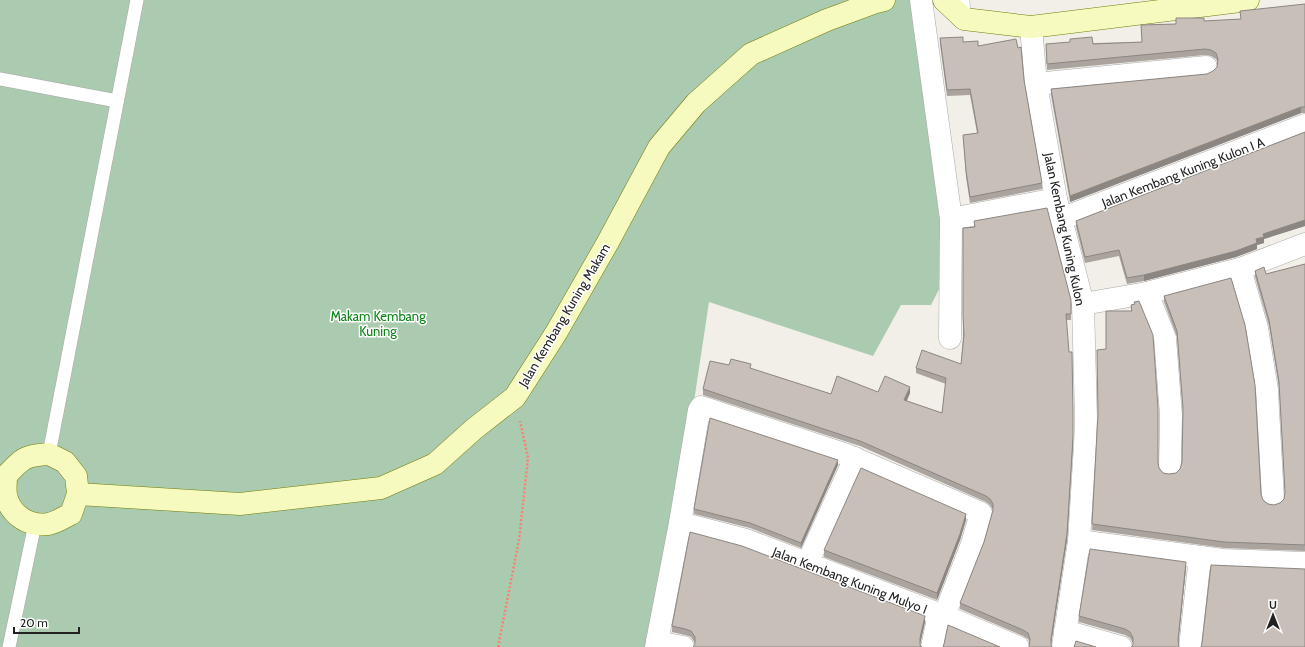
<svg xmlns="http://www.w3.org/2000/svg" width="1305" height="647" font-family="Cabin,sans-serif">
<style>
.cemetery{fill:#aacbaf}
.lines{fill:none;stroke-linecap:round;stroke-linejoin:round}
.lane-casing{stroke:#a9a9a9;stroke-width:14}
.street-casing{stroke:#a9a9a9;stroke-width:23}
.secondary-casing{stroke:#707d05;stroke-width:23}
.path{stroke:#fa8072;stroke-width:2.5;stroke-dasharray:2 2;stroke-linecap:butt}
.lane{stroke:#fff;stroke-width:13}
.street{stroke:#fff;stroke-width:22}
.secondary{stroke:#f7fabf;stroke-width:22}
.wall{fill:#aba49e}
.shaded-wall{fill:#8b8681}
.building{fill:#c7bfb8;stroke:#8b8681}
.labels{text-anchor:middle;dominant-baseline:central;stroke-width:3;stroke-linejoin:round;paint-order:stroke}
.street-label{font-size:13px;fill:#222;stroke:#fff}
.park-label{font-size:13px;fill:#0c8416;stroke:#fff}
</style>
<rect width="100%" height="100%" fill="#f2efe9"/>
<path class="cemetery" d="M0 0H926L947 274 931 305H901L873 356 709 302 679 501 647 647H0Z"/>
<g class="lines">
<g class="lane-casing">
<g id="lane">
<path d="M963 0 964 19"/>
<path d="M0 79 117 101"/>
<path d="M49 454 137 0"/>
<path d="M9 647 35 524"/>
</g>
</g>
<g class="street-casing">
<g id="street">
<path d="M921 0 951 219 950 338"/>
<path d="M1031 27 1036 84 1056 199 1083 304 1086 419 1085 444 1079 541 1063 647"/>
<path d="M1036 84 1206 67"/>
<path d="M951 219 1056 199"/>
<path d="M1061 219 1305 125"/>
<path d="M1240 269 1257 328 1267 390 1273 499"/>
<path d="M1147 293 1165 338 1171 415 1170 468"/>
<path d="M1083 304 1147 293 1240 269 1305 244"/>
<path d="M680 523 746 540 944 616 1018 647"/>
<path d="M1079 541 1223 560 1305 563"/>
<path d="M807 564 855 458"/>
<path d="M1065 631 1121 647"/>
<path d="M657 642 683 647"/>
<path d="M656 647 680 523 699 410 701 407 847 455 981 513 972 544 944 616"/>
<path d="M932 647 939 614"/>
<path d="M1190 647 1200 557"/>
</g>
</g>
<g class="secondary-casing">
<g id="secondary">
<path d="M944 0 964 19 1031 27 1248 0"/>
<path d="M49 454 65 462 76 476 78 494 71 514C64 517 56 523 48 524 29 527 10 515 6 495 5 489 6 482 6 476 22 458 26 455 49 454Z"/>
<path d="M78 494 240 504 381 488 435 464 474 429 515 397 556 333 608 242 659 147 696 103 751 54 827 20 876 2 884 0"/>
</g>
</g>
<path class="path" d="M498 647 519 540 528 458 520 421"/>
<use href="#lane" class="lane"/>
<use href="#street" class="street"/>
<use href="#secondary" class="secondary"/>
</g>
<g class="wall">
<path d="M1305 4V113H1301L1070 202 1051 95V89L1207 74 1213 71 1217 67 1218 64 1216 59 1211 56 1205 55 1047 70 1046 44 1142 42 1141 25 1176 24 1240 19Z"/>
<path d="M940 38 963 42 978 46 1024 80 1042 183V189L970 203 966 177 963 135 977 133 970 95 947 96 940 44Z"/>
<path d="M1305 132V226L1264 239V243L1257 245V249L1236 257 1144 281 1127 284 1119 256 1085 263 1076 227V221Z"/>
<path d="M974 221 1071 300V320H1066L1073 443 1067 540 1051 643 1029 646 1030 644 1028 639 1023 636 960 609V603L984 542 993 510 990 505 986 502 860 446 703 395V389L729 365 751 369 831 394 878 392 910 393 907 401 942 413 946 384 916 373V368L961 364 963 337V228L974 227Z"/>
<path d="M1305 264V551L1224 548 1092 530 1106 349 1131 311V305L1134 304V302L1158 463 1159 468 1163 473 1169 474 1176 473 1180 469 1182 462 1183 413 1177 337 1164 302V296L1261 494 1263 500 1268 504 1274 505 1280 503 1284 499 1285 494 1279 388 1269 326 1255 277V271L1266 274Z"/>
<path d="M838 465 801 548 750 528 694 514V509Z"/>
<path d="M966 520 960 540 937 600 824 557V550Z"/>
<path d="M1186 568 1178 642 1179 646 1133 645V643L1130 638 1125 635 1079 622V616Z"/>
<path d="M925 622 920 645 695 644V643L691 637 685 635 672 632V626Z"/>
</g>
<g class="shaded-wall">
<path d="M1301 107V113L1070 202V196Z"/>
<path d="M1305 220V226L1264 239V243L1257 245V249L1236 257 1144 281V275L1256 239 1263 234Z"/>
<path d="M910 387V393L904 406V400Z"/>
<path d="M1073 413V443L1067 540 1051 645V639Z"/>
<path d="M838 460V465L801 548V543Z"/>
<path d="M966 514V520L960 540 937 600V593Z"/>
<path d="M1186 562V568L1178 646V640Z"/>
<path d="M925 616V622L920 644V638Z"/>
</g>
<g class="building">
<path d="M1305 4V107H1301L1070 196 1051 89 1207 74 1213 71 1217 67 1218 59 1216 53 1211 50 1205 49 1047 64 1046 44 1070 42V39L1092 37 1093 44 1142 42 1141 25 1176 24V18H1204V21L1241 19 1240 11Z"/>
<path d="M963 37V42L978 41V46L1016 39 1018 48 1021 47 1024 80 1042 183 970 197 966 171 963 135 978 133 970 89 947 90 940 38Z"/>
<path d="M1305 132V220L1263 234 1264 237 1256 239 1257 243 1236 251 1144 275 1127 278 1119 250 1085 257 1076 221Z"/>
<path d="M1047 208 1071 300V314H1066L1069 352H1072L1073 413V437L1067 534 1051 639V645L1052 647H1029L1030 639 1028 633 1023 630 960 603 984 542 993 510V504L990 499 986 496 860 441 703 389 710 361 729 365 731 359 751 364 750 368 831 394 837 376 878 392 885 376 910 387 904 400 942 413 946 378 916 368 922 350 961 364 964 335 963 316V228L975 227 974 221Z"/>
<path d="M1305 264V545L1224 542 1092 524 1098 414 1097 350 1106 349V311H1132L1131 305 1135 304 1134 302 1139 301 1153 335 1158 409V462L1159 468 1163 473 1169 474 1176 473 1180 469 1182 462 1183 408 1177 331 1164 296 1231 278 1245 325 1255 385 1261 494 1263 500 1268 504 1274 505 1280 503 1284 499 1285 492 1279 382 1269 320 1255 271 1264 267 1266 274Z"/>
<path d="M710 418 838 460 801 543 750 523 694 509Z"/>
<path d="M861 468 966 514 960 534 937 593 824 550Z"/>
<path d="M690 532 742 546 925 616 920 638V645L922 647H693L695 644V637L691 631 685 629 672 626Z"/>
<path d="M1090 549 1186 562 1178 640 1179 647H1131L1133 645V638L1130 632 1125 629 1079 616Z"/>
<path d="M1211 565 1305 569V647H1201L1202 643Z"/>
<path d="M948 625 1000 647H943L944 644Z"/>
<path d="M1076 641 1096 647H1074Z"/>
</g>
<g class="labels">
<g class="street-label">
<text transform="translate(1183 172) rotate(-21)">Jalan Kembang Kuning Kulon I A</text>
<text transform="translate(1065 229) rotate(78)">Jalan Kembang Kuning Kulon</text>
<text transform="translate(564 315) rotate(-59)">Jalan Kembang Kuning Makam</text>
<text transform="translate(850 580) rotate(21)">Jalan Kembang Kuning Mulyo I</text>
</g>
<g class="park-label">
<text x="378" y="316">Makam Kembang<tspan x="378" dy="15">Kuning</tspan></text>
</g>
</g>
<g transform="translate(1273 615)" stroke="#ffffff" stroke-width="3" paint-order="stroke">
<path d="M0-3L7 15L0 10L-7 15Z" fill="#222222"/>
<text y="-6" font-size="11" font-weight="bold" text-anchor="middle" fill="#222222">U</text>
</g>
<path d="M14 627v6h65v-6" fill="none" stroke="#222222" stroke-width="2"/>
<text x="20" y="627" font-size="12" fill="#222222" stroke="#ffffff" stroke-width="3" paint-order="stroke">20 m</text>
</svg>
